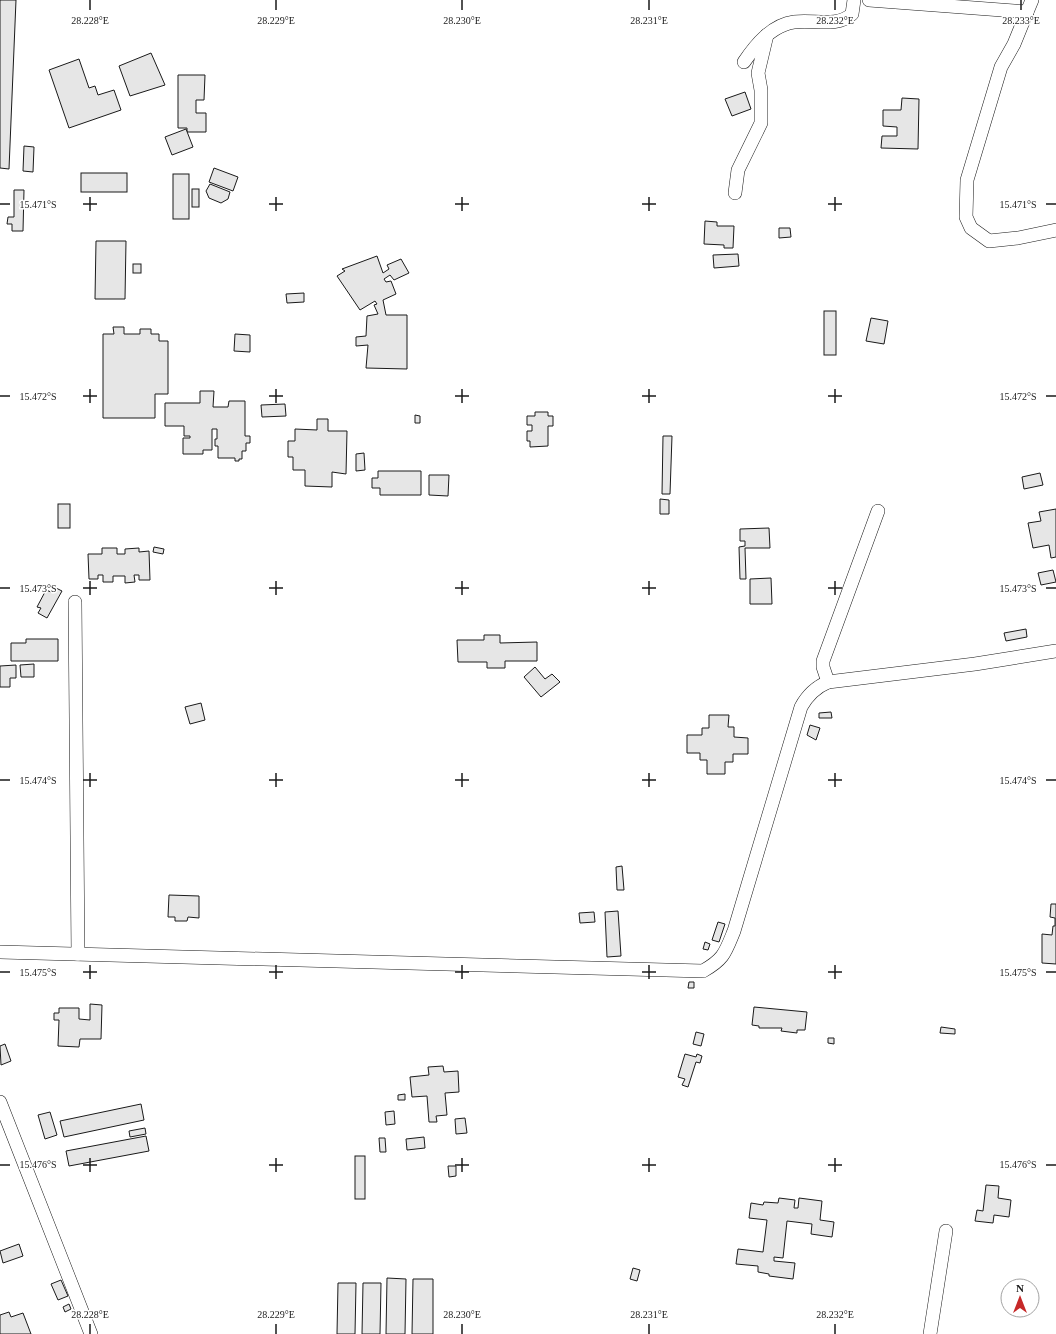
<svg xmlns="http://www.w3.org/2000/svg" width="1056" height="1334" font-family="'Times New Roman',serif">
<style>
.building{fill:#e6e6e6;stroke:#1a1a1a}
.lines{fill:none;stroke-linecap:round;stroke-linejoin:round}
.minor-casing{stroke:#1a1a1a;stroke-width:14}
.minor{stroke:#fff;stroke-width:13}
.ticks{fill:none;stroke:#1a1a1a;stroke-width:1.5}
.ticks-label{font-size:10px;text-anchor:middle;fill:#1a1a1a;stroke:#fff;stroke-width:3;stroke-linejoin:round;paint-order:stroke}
</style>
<rect width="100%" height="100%" fill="#fff"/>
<g class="building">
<path d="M0 0H16L9 169 0 168Z"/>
<path d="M151 53 165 85 130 96 119 66Z"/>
<path d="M79 59 89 88 95 86 98 95 114 90 121 110 69 128 49 70Z"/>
<path d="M178 75H205L204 100H196V113H206V132H187V128H178Z"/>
<path d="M745 92 751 109 732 116 725 99Z"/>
<path d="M902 98 919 99 918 149 881 148 882 136H897V127L883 126V110H901Z"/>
<path d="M186 129 193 147 172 155 165 137Z"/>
<path d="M24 146 34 147 33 172 23 171Z"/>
<path d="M214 168 238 177 233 191 209 182Z"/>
<rect x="81" y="173" width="46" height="19"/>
<rect x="173" y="174" width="16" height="45"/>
<path d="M210 184 230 192 228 199 221 203 209 198 206 191Z"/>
<rect x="192" y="189" width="7" height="18"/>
<path d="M14 190H24L23 231H12V224H7L8 217H14Z"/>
<path d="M705 221 717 222V226H734L733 248H724V245L704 244Z"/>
<path d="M779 228H790L791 237 779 238Z"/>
<path d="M96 241H126L125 299H95Z"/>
<path d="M738 254 739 266 714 268 713 255Z"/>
<path d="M377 256 383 273 389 269 387 265 401 259 409 273 394 280 390 275 384 279 386 282 391 281 396 294 383 300 386 315H407V369L366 368 368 345 356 346V337L366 336 367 316 378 314 374 305 377 304 375 301 360 310 337 276 345 271 342 269Z"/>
<rect x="133" y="264" width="8" height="9"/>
<path d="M304 293V302L287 303 286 294Z"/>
<rect x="824" y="311" width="12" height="44"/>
<path d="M871 318 888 321 884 344 866 341Z"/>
<path d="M113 327H124V334H140V329H151V334H159V341H168V394H155V418H103V334H114Z"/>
<path d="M235 334 250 335V352L234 351Z"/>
<path d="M200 391H214L213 407H228L229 401H245V436H250V443H246V451H242V459H239V461H235V458H218V446H215V439H217V429H212V450H203V454H183V438H190V436H184V426H165V403H200Z"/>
<path d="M285 404 286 416 262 417 261 405Z"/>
<path d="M535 412H548V416H553V426H548V446L530 447V441H527V431H532V425H527V416H535Z"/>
<path d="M415 415 420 416V423H415Z"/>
<path d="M317 419H328V431H347L346 474 332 472V487L305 486V470H293V457H288V441H295V429L317 430Z"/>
<path d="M663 436H672L670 494H662Z"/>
<path d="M364 453 365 470 356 471V454Z"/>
<path d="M378 471H421V495H380V488H372V478H378Z"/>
<path d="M1040 473 1043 485 1024 489 1022 477Z"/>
<path d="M429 475H449L448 496 429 495Z"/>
<path d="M660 499 669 500V514H660Z"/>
<rect x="58" y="504" width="12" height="24"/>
<path d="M1056 509V557L1051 558 1049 545 1033 548 1028 523 1041 521 1039 512Z"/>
<path d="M769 528 770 548H745L746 579H740L739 547 745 546V541H740V529Z"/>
<path d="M154 547 164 549 163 554 153 552Z"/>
<path d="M102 548H117V554H125V549L139 548V552L149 551 150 580H139V575H134L135 582 125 583V576H113V582H103V575H98V579H89L88 554H102Z"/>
<path d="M1053 570 1056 582 1041 585 1038 573Z"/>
<path d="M771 578 772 604H750V579Z"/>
<path d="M54 587 62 591 47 618 38 613 41 608 37 607 46 590 51 592Z"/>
<path d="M1026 629 1027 637 1006 641 1004 633Z"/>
<path d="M484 635H500V643L537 642V661H505V668H487V662H458L457 640H484Z"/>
<path d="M26 639H58V661H11V643H26Z"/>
<path d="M34 664V677H21L20 665Z"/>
<path d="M16 665V678H10V687H0V666Z"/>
<path d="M535 667 545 679 552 674 560 682 541 697 524 677Z"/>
<path d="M201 703 205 720 190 724 185 707Z"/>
<path d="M831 712 832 718H819V713Z"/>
<path d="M709 715H729L728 727H734V737L748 738V754H733V762H725V774H707V760H700V753H687V735H702V728H709Z"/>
<path d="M810 725 820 728 816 740 807 735Z"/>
<path d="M622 866 624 890H617L616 867Z"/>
<path d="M169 895 199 896V918L188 917 187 921H175V917H168Z"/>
<path d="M1051 904H1056V964L1042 963V934L1052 935 1053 926H1055V918L1050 917Z"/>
<path d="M618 911 621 956 607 957 605 912Z"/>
<path d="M594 912 595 922 580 923 579 913Z"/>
<path d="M718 922 725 924 719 942 712 940Z"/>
<path d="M705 942 710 944 708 950 703 949Z"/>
<path d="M689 982H694V988H688Z"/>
<path d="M90 1004 102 1005 101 1039H80L79 1047 58 1046 59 1020H54V1013H59V1008H79V1019L90 1020Z"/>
<path d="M754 1007 807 1012 805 1030H797V1033L781 1031 782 1028H759V1026L752 1025Z"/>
<path d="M941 1027 955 1029V1034L940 1033Z"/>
<path d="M696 1032 704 1034 701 1046 693 1044Z"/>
<path d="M828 1038H834V1044L828 1043Z"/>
<path d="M5 1044 11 1061 1 1065 0 1046Z"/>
<path d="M685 1054 696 1057 697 1054 702 1056 700 1063 696 1062 688 1087 682 1085 685 1079 678 1077Z"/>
<path d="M443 1066 444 1072 458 1071 459 1092 445 1093 447 1115 436 1116 437 1122H429L427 1096 412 1097 410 1077 429 1075 428 1067Z"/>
<path d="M405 1094V1100H398V1095Z"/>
<path d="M141 1104 144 1120 64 1137 60 1121Z"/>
<path d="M394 1111 395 1124 386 1125 385 1112Z"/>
<path d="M50 1112 57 1135 45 1139 38 1115Z"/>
<path d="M465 1118 467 1133 456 1134 455 1119Z"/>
<path d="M145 1128 146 1134 130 1137 129 1131Z"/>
<path d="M146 1136 149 1151 69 1166 66 1151Z"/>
<path d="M424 1137 425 1148 407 1150 406 1139Z"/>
<path d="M379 1138H385L386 1152H380Z"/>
<rect x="355" y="1156" width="10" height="43"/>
<path d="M448 1166H456V1176L449 1177Z"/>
<path d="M986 1185 999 1186 998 1198 1011 1200 1009 1217 994 1215 993 1223 975 1221 977 1210 983 1211Z"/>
<path d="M779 1198 795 1200 794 1208H798L799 1198 822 1201 820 1220 834 1222 832 1237 811 1234 812 1224 787 1221 783 1258 774 1257V1261L795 1263 793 1279 769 1276V1274L758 1272V1266L736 1264 738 1249 763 1252 767 1220 749 1218 751 1203 763 1205 764 1202 778 1203Z"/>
<path d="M19 1244 23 1256 3 1263 0 1251Z"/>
<path d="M633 1268 640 1270 637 1281 630 1279Z"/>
<path d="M387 1278 406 1279 405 1334H386Z"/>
<path d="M413 1279H433V1334H412Z"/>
<path d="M61 1280 68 1296 58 1300 51 1284Z"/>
<path d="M338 1283H356L355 1334H337Z"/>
<path d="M363 1283H381L380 1334H362Z"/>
<path d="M69 1304 71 1309 65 1312 63 1307Z"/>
<path d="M9 1312 11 1317 23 1313 31 1334H0V1315Z"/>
</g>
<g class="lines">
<g class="minor-casing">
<g id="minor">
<path d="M869 0 1027 12 1014 44 1001 67 967 180 966 217 971 228 989 241 1018 238 1056 230"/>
<path d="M1027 12 1032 0"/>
<path d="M744 62C756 44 772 25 794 22 813 19 837 28 852 14L854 0"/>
<path d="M735 193 738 170 761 123V90L758 73 767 35"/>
<path d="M75 602 78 954"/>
<path d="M828 682 823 667V661L878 511"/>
<path d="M0 952 703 971C724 959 725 953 734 931L801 707C807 696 816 687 828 682L975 664 1056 651"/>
<path d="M0 1102 91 1334"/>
<path d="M930 1334 946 1231"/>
</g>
</g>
<use href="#minor" class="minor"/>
</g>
<path class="ticks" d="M90 0V10M276 0V10M462 0V10M649 0V10M835 0V10M1021 0V10M90 197V211M276 197V211M462 197V211M649 197V211M835 197V211M0 204H10M83 204H97M269 204H283M455 204H469M642 204H656M828 204H842M1046 204H1056M90 389V403M276 389V403M462 389V403M649 389V403M835 389V403M0 396H10M83 396H97M269 396H283M455 396H469M642 396H656M828 396H842M1046 396H1056M90 581V595M276 581V595M462 581V595M649 581V595M835 581V595M0 588H10M83 588H97M269 588H283M455 588H469M642 588H656M828 588H842M1046 588H1056M90 773V787M276 773V787M462 773V787M649 773V787M835 773V787M0 780H10M83 780H97M269 780H283M455 780H469M642 780H656M828 780H842M1046 780H1056M90 965V979M276 965V979M462 965V979M649 965V979M835 965V979M0 972H10M83 972H97M269 972H283M455 972H469M642 972H656M828 972H842M1046 972H1056M90 1158V1172M276 1158V1172M462 1158V1172M649 1158V1172M835 1158V1172M0 1165H10M83 1165H97M269 1165H283M455 1165H469M642 1165H656M828 1165H842M1046 1165H1056M90 1324V1334M276 1324V1334M462 1324V1334M649 1324V1334M835 1324V1334"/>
<g class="ticks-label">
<text x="90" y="24">28.228°E</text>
<text x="276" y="24">28.229°E</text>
<text x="462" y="24">28.230°E</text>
<text x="649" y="24">28.231°E</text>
<text x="835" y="24">28.232°E</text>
<text x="1021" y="24">28.233°E</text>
<text x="38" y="208">15.471°S</text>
<text x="1018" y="208">15.471°S</text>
<text x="38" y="400">15.472°S</text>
<text x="1018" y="400">15.472°S</text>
<text x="38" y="592">15.473°S</text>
<text x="1018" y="592">15.473°S</text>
<text x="38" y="784">15.474°S</text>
<text x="1018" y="784">15.474°S</text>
<text x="38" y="976">15.475°S</text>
<text x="1018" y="976">15.475°S</text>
<text x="38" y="1168">15.476°S</text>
<text x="1018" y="1168">15.476°S</text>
<text x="90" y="1318">28.228°E</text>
<text x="276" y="1318">28.229°E</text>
<text x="462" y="1318">28.230°E</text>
<text x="649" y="1318">28.231°E</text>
<text x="835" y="1318">28.232°E</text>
</g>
<g transform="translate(1020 1298)"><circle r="19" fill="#ffffff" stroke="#a3a3a3"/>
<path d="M0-3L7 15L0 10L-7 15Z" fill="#c62828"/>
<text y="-6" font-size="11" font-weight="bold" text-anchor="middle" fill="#1a1a1a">N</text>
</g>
</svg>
